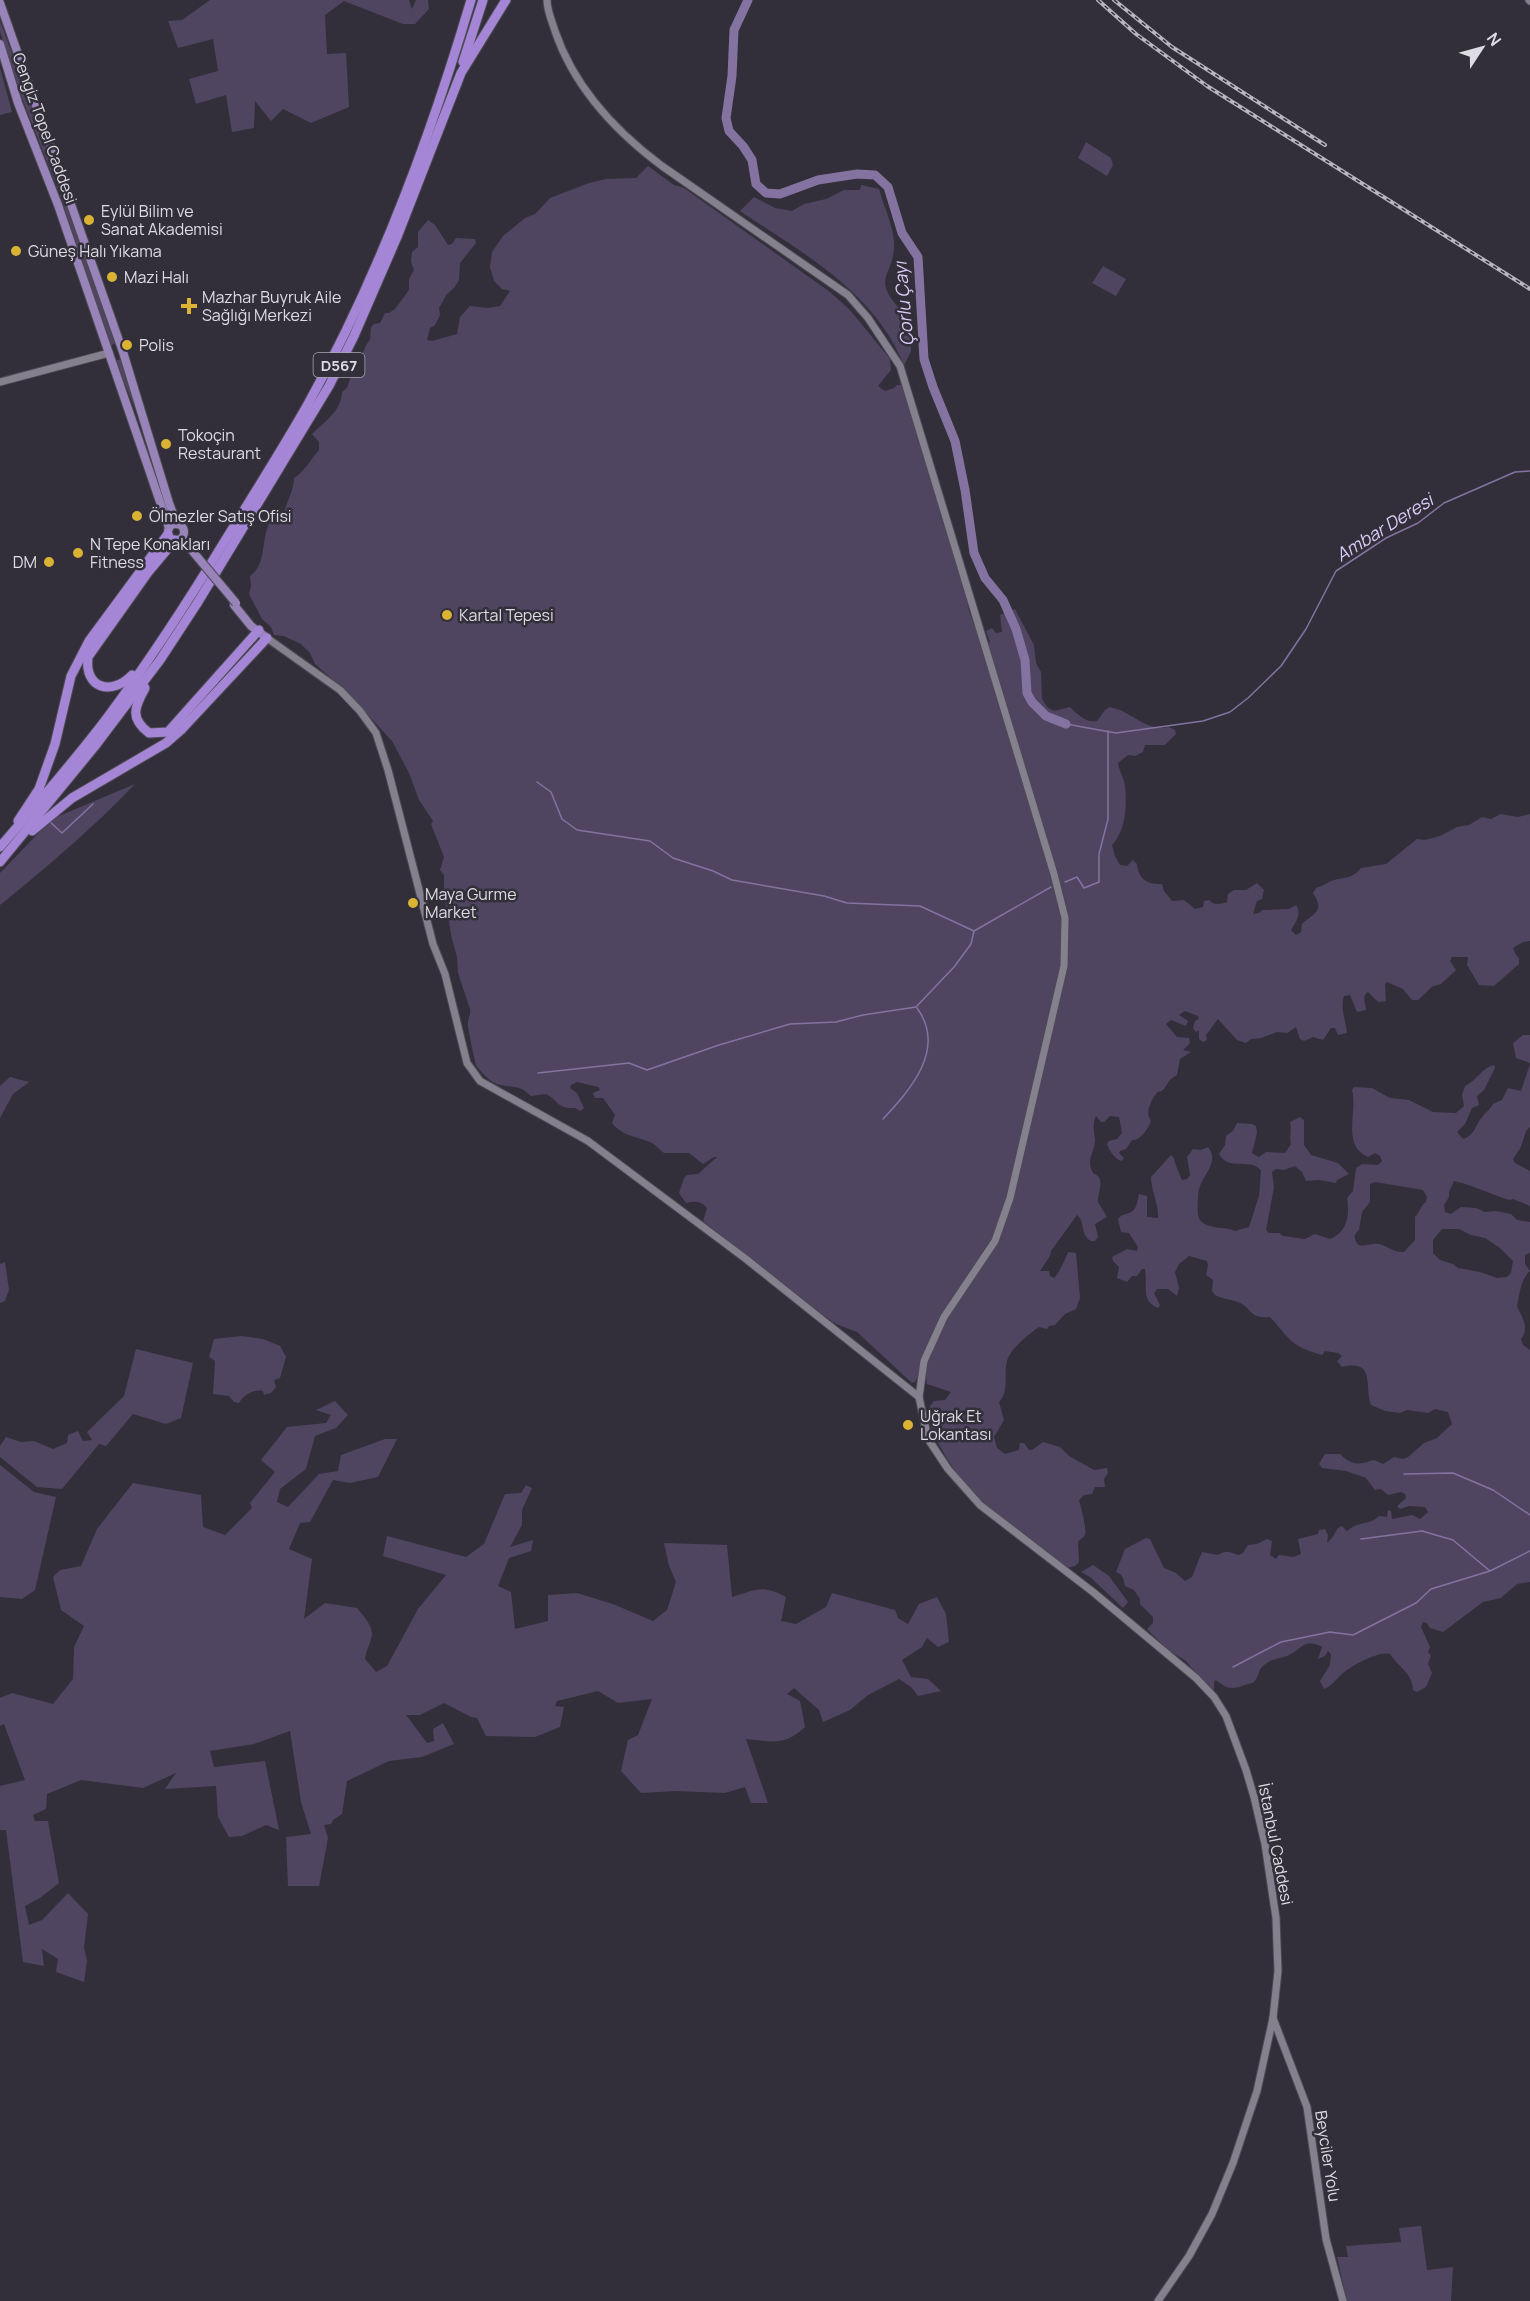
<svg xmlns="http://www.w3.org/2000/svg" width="1530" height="2301" font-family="Manrope,sans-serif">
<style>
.green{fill:#4f4561;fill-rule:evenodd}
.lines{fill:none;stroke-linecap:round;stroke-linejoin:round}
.stream{stroke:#8473a1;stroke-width:1.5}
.river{stroke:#8473a1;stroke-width:9}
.secondary-casing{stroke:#4d4a53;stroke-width:9}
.primary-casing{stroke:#4d4a53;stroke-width:10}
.highway-casing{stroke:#4d4a53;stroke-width:11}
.secondary{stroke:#85808e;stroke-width:7}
.primary{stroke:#9884b9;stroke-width:8}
.highway{stroke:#a586d6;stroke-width:9}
.rail-casing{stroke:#b8b6be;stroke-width:4}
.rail{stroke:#322f3a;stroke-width:1.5;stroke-dasharray:4.5;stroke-linecap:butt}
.primary-bridge-casing{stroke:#4d4a53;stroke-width:10;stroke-linecap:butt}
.primary-bridge{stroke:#9884b9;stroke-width:8}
.poi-dot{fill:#dab333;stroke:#322f3a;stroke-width:2}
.labels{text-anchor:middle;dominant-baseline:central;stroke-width:5;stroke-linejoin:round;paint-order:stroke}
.shield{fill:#322f3a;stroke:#aaa8b0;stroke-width:1.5}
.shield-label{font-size:15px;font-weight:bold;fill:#dedce3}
.street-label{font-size:16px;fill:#dedce3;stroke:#322f3a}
.poi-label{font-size:16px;fill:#dedce3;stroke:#322f3a;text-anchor:start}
.water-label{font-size:18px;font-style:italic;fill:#dacbf7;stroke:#322f3a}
</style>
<rect width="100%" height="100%" fill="#322f3a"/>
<g class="green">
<path d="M210 0H409L412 9 416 0H428L429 9 415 24H403L344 1 325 15 327 54 346 53 349 107 311 123 283 109 271 121 255 101 254 128 232 132 226 95 196 104 189 79 218 71 213 39 178 48 168 21 182 20Z"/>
<path d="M0 21 63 190 59 192 20 93 0 32Z"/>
<path d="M0 68 12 112 0 115Z"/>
<path d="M1086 142 1111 158 1113 165 1107 176 1078 158Z"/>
<path d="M648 166 674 185 684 188 830 292 850 310 890 359 891 370 878 386 885 391 894 388 897 385H901L910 405 921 449 939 504 941 517 964 587 969 611 982 645 987 646 990 642 986 631 992 628 996 633 1002 632 1000 615 1015 609 1034 645 1036 663 1041 672 1042 699 1047 707 1054 711 1070 707C1077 714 1086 723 1097 721L1105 710 1110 707C1115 709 1120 709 1124 712 1140 720 1151 731 1169 727L1175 730 1176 734 1165 745H1145L1143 752 1135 756 1128 755 1118 763C1119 771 1124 778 1125 786 1127 806 1126 830 1112 845L1115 856 1120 865 1127 866 1133 860 1137 864C1138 879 1148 885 1162 884L1164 891 1172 901 1184 900 1195 909 1203 907 1204 901 1209 900C1215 906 1220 904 1227 902L1228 894 1234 890H1246L1257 883 1264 890 1262 899 1257 901 1253 914 1259 913 1262 910 1289 909 1296 905C1302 914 1296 922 1291 930L1296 935 1301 932 1302 924C1312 914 1326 912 1313 893L1316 888C1323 886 1328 882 1334 880 1346 877 1352 879 1361 868L1386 864 1417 839 1425 840 1440 836 1457 827 1469 825 1482 817 1491 819 1501 814 1518 817 1530 814V941L1523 942 1513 948 1516 955 1519 958V964L1494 986 1479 985 1467 965 1468 957H1452L1450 961 1456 970 1441 984 1433 986 1418 1000H1412L1403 989 1387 982 1385 984 1386 1001 1378 1002 1368 992C1361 996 1366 1004 1366 1010L1357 1012 1350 995 1344 996C1340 1009 1346 1021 1347 1033L1338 1035 1335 1028H1331L1323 1040 1313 1037 1304 1041 1300 1039 1296 1027 1287 1033 1277 1032 1261 1038 1251 1039 1246 1043 1237 1040 1218 1019 1206 1035 1207 1040 1203 1042 1199 1039V1030L1196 1032 1193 1028 1195 1021 1199 1019 1198 1016 1185 1011 1179 1015 1188 1021 1186 1026 1171 1020 1166 1024 1177 1037 1189 1038 1190 1043 1183 1050 1191 1052 1180 1059 1177 1075C1169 1079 1169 1082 1164 1089 1160 1093 1159 1090 1156 1094 1150 1102 1145 1113 1151 1121 1148 1129 1140 1141 1132 1140L1126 1149 1120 1151 1119 1153 1124 1158 1122 1161C1116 1160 1109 1151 1107 1144L1109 1141 1117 1139 1122 1133 1119 1117 1110 1116 1104 1122H1101L1096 1116C1092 1124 1094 1131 1095 1139 1096 1151 1085 1159 1093 1173 1107 1179 1097 1192 1098 1202L1107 1217 1095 1224 1098 1237 1095 1241H1091C1079 1234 1086 1222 1077 1215L1051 1251 1050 1256 1040 1271H1049L1050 1276 1054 1278C1058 1275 1066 1258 1068 1252L1076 1253 1080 1298 1076 1309 1065 1314 1055 1325 1049 1326 1047 1329 1039 1327C1029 1334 1010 1349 1007 1361 1003 1376 1010 1390 999 1402L1004 1420 994 1437 997 1448 1005 1454 1019 1450 1020 1443H1024L1029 1450H1032L1043 1442 1060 1447 1069 1456 1094 1470 1107 1468 1108 1473 1104 1479 1105 1487H1095L1092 1494 1084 1495 1079 1500C1081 1507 1087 1530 1085 1535 1083 1538 1080 1539 1078 1542L1079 1562 1075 1566 1067 1568C1053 1555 1038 1545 1023 1534 990 1509 960 1485 941 1448 934 1436 928 1424 928 1409L934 1401 945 1400 951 1392 927 1384 925 1370 920 1372 915 1382 912 1383 857 1332 836 1324 813 1308 703 1221 707 1208C701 1201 695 1201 686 1203L679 1193 684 1178 687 1175 698 1174 717 1157H714L703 1164 689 1153H664C660 1150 656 1145 652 1143 638 1136 623 1137 612 1123L615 1115 603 1098H595L593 1093 600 1090 598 1087 577 1082 571 1085 570 1088 577 1093 584 1108 581 1111 575 1108C556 1109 560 1101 546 1094L531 1096C518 1083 512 1089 497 1084 490 1082 480 1071 476 1065 475 1062 467 1026 468 1023 468 1017 471 1015 470 1009L458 973 457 957 452 939 444 895V875L440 870 444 857 431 824 433 821 419 800 409 773 392 741 348 693 315 664 310 653 301 644 284 636 274 635 271 627 262 619 249 594 251 586 250 576C269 563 259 534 273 518 276 515 281 514 285 510 288 499 294 489 294 478 304 472 311 459 319 450V442L312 434C324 422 341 412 342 392L347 388 353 369C363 363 362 348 370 340L371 327 374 324 380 323 385 313H389L395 309 409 290V279L414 270 411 262 412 252 418 247V232L428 220 435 225 448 245 452 244 456 238 475 239 476 243 460 263 459 280 454 288 447 294 439 308 440 315 435 325 430 328 427 340 432 341 457 334 460 317 470 306 487 308 500 306 510 291 502 289 494 281 490 267 492 252 503 236 525 218 535 214 550 198 589 183 606 179 636 178Z"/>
<path d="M861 185 879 189C883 204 894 228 894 243 895 276 871 276 898 307L910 303 911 351 904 365C899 355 895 345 889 336 854 280 793 247 740 211L754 197 775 208 792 211 804 204 826 199 844 190H860Z"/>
<path d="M65 193 116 343 110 346 60 195Z"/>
<path d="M1103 266 1126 279 1116 296 1092 283Z"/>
<path d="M121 359 164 497 137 413 115 361Z"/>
<path d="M135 784C93 828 47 867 0 905V873L52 819Z"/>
<path d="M1523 1035H1530V1063L1516 1058 1513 1043Z"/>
<path d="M1530 1064V1127L1526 1131 1521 1147 1513 1159 1515 1163 1530 1171V1206L1513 1199 1510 1200C1491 1195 1474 1185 1454 1181L1449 1192V1197L1444 1205 1445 1212 1451 1214 1461 1207 1476 1208 1485 1212 1496 1211 1511 1214 1517 1220 1530 1222V1253L1525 1255V1264L1530 1271C1520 1280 1520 1294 1517 1306 1522 1318 1530 1327 1521 1339L1523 1345 1530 1350V1582L1517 1584 1501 1598 1483 1602 1443 1632 1430 1628 1427 1623 1423 1622 1421 1627 1430 1647 1428 1652 1431 1656 1428 1664 1432 1673 1426 1687 1417 1692 1413 1690C1412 1672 1398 1667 1390 1654 1378 1651 1351 1666 1342 1674 1336 1679 1331 1687 1324 1689L1320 1681 1330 1665 1331 1654 1328 1651 1325 1656 1318 1659 1322 1647C1306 1637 1301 1649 1289 1655 1279 1660 1273 1657 1263 1666 1258 1670 1259 1677 1254 1682 1251 1684 1249 1683 1245 1685 1232 1690 1227 1689 1216 1680L1214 1682V1690H1210L1186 1661 1168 1650 1147 1629 1153 1623V1617L1140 1604V1599L1134 1590 1125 1586C1123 1579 1124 1575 1116 1572L1125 1549 1146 1538 1150 1539 1164 1568 1176 1573 1185 1581 1192 1577 1202 1552 1218 1555C1227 1549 1230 1553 1239 1555L1243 1553 1248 1545 1257 1544 1267 1539 1272 1541 1270 1555 1276 1559 1279 1555 1293 1557 1301 1554 1298 1539 1318 1534 1319 1530 1325 1529 1328 1535 1327 1543 1332 1538 1338 1528 1342 1526 1347 1531C1360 1520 1369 1526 1379 1516L1387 1517 1388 1510 1391 1511 1392 1519 1412 1515 1420 1519 1428 1512 1425 1507 1409 1506 1400 1509 1397 1506 1406 1498 1405 1494 1401 1492 1388 1495 1381 1489 1375 1490 1366 1478 1346 1471 1322 1468 1319 1464 1325 1454H1340C1353 1467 1360 1464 1374 1460L1383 1464 1394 1457 1403 1459 1408 1457 1424 1443 1437 1438 1452 1424 1448 1412 1435 1409 1428 1413 1407 1410 1400 1413 1385 1411 1371 1405C1364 1385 1376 1359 1342 1367L1337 1361 1342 1356 1338 1353 1325 1351 1322 1355C1290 1346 1291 1340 1270 1317 1248 1319 1253 1308 1238 1302 1230 1299 1222 1299 1215 1295L1212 1291 1213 1280 1206 1275 1208 1265 1207 1261 1189 1256 1179 1264 1175 1272 1179 1288 1177 1296 1168 1289H1157L1154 1293 1160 1305 1158 1308C1140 1301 1148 1286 1145 1269H1142L1137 1276H1132L1127 1282 1117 1278 1119 1267 1113 1261 1112 1257 1127 1249 1137 1251 1138 1247 1129 1233 1121 1232 1118 1219C1123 1213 1126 1215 1131 1212 1138 1208 1137 1200 1139 1194L1147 1196V1217L1158 1218C1159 1204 1151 1191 1151 1177L1171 1155 1174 1158C1174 1162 1180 1175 1182 1180L1187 1179 1190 1175 1187 1157 1193 1149 1201 1150 1208 1147C1220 1162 1203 1174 1199 1189 1198 1195 1196 1216 1200 1220 1208 1230 1225 1226 1235 1231L1249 1227 1259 1196 1261 1170C1248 1157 1229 1172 1219 1154L1225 1145 1226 1136 1233 1131 1237 1123 1252 1124 1256 1126 1257 1133 1252 1153 1259 1157 1266 1152 1285 1153 1291 1144C1289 1136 1292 1130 1290 1122L1300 1117 1304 1120V1145L1311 1155 1338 1163 1349 1174 1337 1180 1336 1183 1319 1180 1306 1181 1302 1172 1295 1166 1284 1170 1276 1169 1272 1172 1274 1187 1266 1230 1269 1233H1279L1283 1236 1305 1239 1315 1234 1330 1239C1347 1232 1350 1216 1347 1198L1353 1191 1356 1168 1362 1164 1378 1165 1382 1161 1380 1156 1375 1153 1368 1157C1341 1145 1358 1112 1352 1090L1354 1087 1372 1088 1390 1098 1409 1100 1433 1112 1456 1113 1464 1106 1462 1095 1465 1086C1479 1079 1480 1069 1494 1065L1495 1068 1484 1090 1477 1096 1479 1105 1472 1108 1465 1124 1457 1132 1463 1139C1475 1136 1476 1123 1483 1116 1487 1111 1490 1110 1493 1104L1502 1100 1508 1088 1521 1091ZM1375 1182 1423 1190 1427 1197 1426 1202C1420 1206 1420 1212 1415 1217V1240L1404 1252C1394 1253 1388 1246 1379 1244 1371 1243 1366 1247 1358 1245 1354 1238 1353 1235 1359 1230L1362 1212 1370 1202V1184ZM1442 1229H1459L1471 1235 1485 1238 1500 1248 1513 1261 1511 1273 1507 1277 1497 1278 1480 1272 1458 1268 1453 1264 1440 1260 1433 1253V1240Z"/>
<path d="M10 1077 29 1082 13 1094 0 1118V1086Z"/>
<path d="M5 1262 9 1290 5 1301 0 1303V1264Z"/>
<path d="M242 1336 263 1339 280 1346 286 1357 280 1378 274 1380 276 1387 271 1393 264 1395 263 1391C253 1389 244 1395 239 1403L234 1402 229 1396 213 1394 215 1361 209 1357 214 1339Z"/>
<path d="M136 1349 193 1363 181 1418 166 1424 133 1414 106 1446 99 1444 62 1489 37 1487 0 1457V1446L6 1437 21 1442 34 1441 53 1449 67 1443 68 1435 78 1431 83 1441 92 1440 87 1432 124 1396Z"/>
<path d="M335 1401 348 1415 336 1428 315 1436 306 1469 280 1489 277 1502 288 1507 319 1474 338 1471 341 1455 385 1439H397L378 1477 350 1483 333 1480 310 1522 300 1523 289 1549 312 1559 304 1619 325 1603 357 1608C364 1617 375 1627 371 1639 369 1646 366 1651 365 1659L376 1672 387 1666 418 1609 446 1575 383 1556 387 1536 466 1557 484 1544 505 1494 521 1493 526 1485 532 1488 522 1510V1525L510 1547 533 1540 531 1551 509 1558 498 1586 511 1592 515 1629 548 1621V1595L577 1593 613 1604 653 1621 667 1610 676 1582 669 1566 664 1543 727 1545 732 1597C757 1590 761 1584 786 1597L781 1621 796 1624 826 1607 832 1593 895 1610 898 1618 908 1624 919 1604 937 1597 946 1614 949 1642 938 1647 927 1638 922 1647 902 1660 911 1677 928 1679 941 1691 918 1696 911 1687 899 1679 868 1695 850 1710 823 1722 819 1710 794 1688 787 1694 800 1701 805 1727C784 1747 772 1741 746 1739L768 1803H751L745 1787 725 1793 676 1791 641 1793 621 1771 628 1740 638 1735 652 1699 618 1703 598 1691 557 1701 555 1706 564 1707 560 1727 535 1737 486 1736 477 1718 471 1717 444 1703 420 1715H406L427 1743 434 1741 433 1729 443 1723 454 1744 422 1757 389 1761 347 1781 342 1814 333 1820 331 1824 324 1825 328 1838 319 1886H288L286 1837 311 1834 301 1802 290 1731 254 1744 210 1751 214 1767 265 1761 279 1830 266 1825 242 1836 229 1837 218 1817 216 1786 165 1789 176 1773 143 1788 81 1780 47 1794 46 1809 33 1815 35 1821H48L59 1883 40 1898 25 1906 29 1925 42 1920 68 1893 88 1914 84 1947 87 1961 84 1982 56 1972 58 1959 42 1949 44 1966 23 1962 6 1830H0V1786L25 1780 4 1724 0 1726V1753V1698L12 1693 53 1704 73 1679 74 1647 84 1626 61 1610 53 1577 60 1570 81 1566 97 1529 133 1483 201 1495 203 1527 225 1535 252 1508 250 1503 275 1472 261 1460 287 1427 326 1423 331 1415 316 1410Z"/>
<path d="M0 1465 34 1492 56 1497 35 1590 22 1599 0 1597Z"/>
<path d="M1093 1565 1109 1576 1128 1602 1123 1608 1090 1577 1081 1572Z"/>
<path d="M1421 2226 1427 2270 1453 2267 1451 2301H1347L1337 2257H1348L1346 2246 1401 2242 1399 2228Z"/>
</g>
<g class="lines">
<g class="stream">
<path d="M1066 724 1116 733 1203 721 1230 712 1248 698 1281 666 1306 629 1336 571 1386 538 1418 523 1444 503 1515 472 1530 471"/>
<path d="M537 782 551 792 562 819 577 830 650 841 673 858 713 871 732 880 824 896 847 903 920 906 974 931 1051 887"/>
<path d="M49 821 62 833 93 804"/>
<path d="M1065 882 1077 877 1084 888 1099 882V854L1108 819V731"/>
<path d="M538 1073 629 1063 647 1070 719 1045 790 1024 836 1022 863 1015 916 1007 954 967 971 944 974 931"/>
<path d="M883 1119C910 1090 947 1049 917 1008"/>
<path d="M1404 1474 1453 1473 1493 1490 1530 1515"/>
<path d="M1361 1539 1422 1531 1453 1540 1490 1571"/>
<path d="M1233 1667 1281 1642 1330 1632 1353 1635 1416 1603 1431 1589 1490 1571 1530 1551"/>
</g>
<path class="river" d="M748 0 734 30 732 76 726 118 729 131 743 146 752 160 756 184 766 193 780 194 818 180 857 174 875 175 888 187 902 233 918 257 924 359 933 387 955 441 965 490 974 553 985 578 1003 600 1016 629 1025 660 1027 693 1032 702 1046 716 1066 724"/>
<g class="secondary-casing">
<g id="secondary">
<path d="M547 0C547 11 552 21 555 31 574 87 615 131 662 166L848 295 868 318 900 366 1054 874 1065 918 1064 966 1010 1198 995 1241 944 1317 924 1361 919 1397 928 1439 948 1469 980 1505 1093 1592 1196 1678 1214 1697 1226 1716 1246 1770 1254 1797 1265 1844 1276 1918 1278 1971 1273 2018 1257 2091 1233 2163 1212 2214 1189 2256 1158 2301"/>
<path d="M1529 0 1530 1"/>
<path d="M0 382 109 353"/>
<path d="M267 638 340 690 360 711 376 733 388 770 433 944 445 974 467 1063 480 1081 588 1141 746 1259 919 1397"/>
<path d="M1273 2018 1307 2107 1326 2239 1343 2301"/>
</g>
</g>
<g class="primary-casing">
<g id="primary">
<path d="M0 3 123 352 169 503 177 524"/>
<path d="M0 44 18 103 58 205 169 528"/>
<circle cx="176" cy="532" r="8"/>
<path d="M234 605 251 626 267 638"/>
</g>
</g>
<g class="highway-casing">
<g id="highway">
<path d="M463 62 483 0"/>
<path d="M132 675C112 696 84 689 88 657L149 571 175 540"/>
<path d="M145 688C134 708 130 718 149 733L168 732 259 630"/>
<path d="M18 821 39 789 55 744 71 676 89 641 168 534"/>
<path d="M32 831 72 798 166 743 182 729 267 638"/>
<path d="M0 847C36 805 73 763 107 718 150 660 189 600 226 539 254 494 282 450 308 404 378 278 430 139 471 0"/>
<path d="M0 862 95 746 160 660 198 602 329 386 354 336 397 237 461 73 506 0"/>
</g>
</g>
<use href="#secondary" class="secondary"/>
<use href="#primary" class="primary"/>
<use href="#highway" class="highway"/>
<g class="rail-casing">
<g id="rail">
<path d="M1098 0 1136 34 1207 86 1530 289"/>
<path d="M1114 0 1172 47 1325 145"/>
</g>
</g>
<use href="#rail" class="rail"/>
<g class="primary-bridge-casing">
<path id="primary-bridge" d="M189 547 236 603"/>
</g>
<use href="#primary-bridge" class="primary-bridge"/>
</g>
<g class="poi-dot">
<circle cx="89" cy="220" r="6"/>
<circle cx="16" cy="251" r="6"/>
<circle cx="112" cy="277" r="6"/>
<path d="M186 297h6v6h6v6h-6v6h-6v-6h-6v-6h6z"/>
<circle cx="127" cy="345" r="6"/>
<circle cx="166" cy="444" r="6"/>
<circle cx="137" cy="516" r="6"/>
<circle cx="78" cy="553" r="6"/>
<circle cx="49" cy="562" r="6"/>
<circle cx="447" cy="615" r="6"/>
<circle cx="413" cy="903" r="6"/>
<circle cx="908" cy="1425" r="6"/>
</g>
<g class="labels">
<rect class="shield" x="313.5" y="353" width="51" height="24" rx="4.5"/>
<g class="shield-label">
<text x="339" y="365">D567</text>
</g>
<g class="street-label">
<text transform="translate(45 128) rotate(70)">Cengiz Topel Caddesi</text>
<text transform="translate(1276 1844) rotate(79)">İstanbul Caddesi</text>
<text transform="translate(1328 2156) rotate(81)">Beyciler Yolu</text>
</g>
<g class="poi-label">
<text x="101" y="211">Eylül Bilim ve<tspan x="101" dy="18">Sanat Akademisi</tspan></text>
<text x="28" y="251">Güneş Halı Yıkama</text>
<text x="124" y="277">Mazi Halı</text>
<text x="202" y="297">Mazhar Buyruk Aile<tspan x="202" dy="18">Sağlığı Merkezi</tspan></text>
<text x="139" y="345">Polis</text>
<text x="178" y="435">Tokoçin<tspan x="178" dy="18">Restaurant</tspan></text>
<text x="149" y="516">Ölmezler Satış Ofisi</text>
<text x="90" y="544">N Tepe Konakları<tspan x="90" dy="18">Fitness</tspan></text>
<text x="37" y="562" text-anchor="end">DM</text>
<text x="459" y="615">Kartal Tepesi</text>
<text x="425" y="894">Maya Gurme<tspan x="425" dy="18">Market</tspan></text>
<text x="920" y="1416">Uğrak Et<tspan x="920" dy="18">Lokantası</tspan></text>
</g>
<g class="water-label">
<text transform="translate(903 304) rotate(-95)">Çorlu Çayı</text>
<text transform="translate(1384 527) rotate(-32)">Ambar Deresi</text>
</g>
</g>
<g transform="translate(1482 48) rotate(54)" stroke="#322f3a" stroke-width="4.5" paint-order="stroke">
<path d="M0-4.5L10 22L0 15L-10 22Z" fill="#dedce3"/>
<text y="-9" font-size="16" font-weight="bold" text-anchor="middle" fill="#dedce3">N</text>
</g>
</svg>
